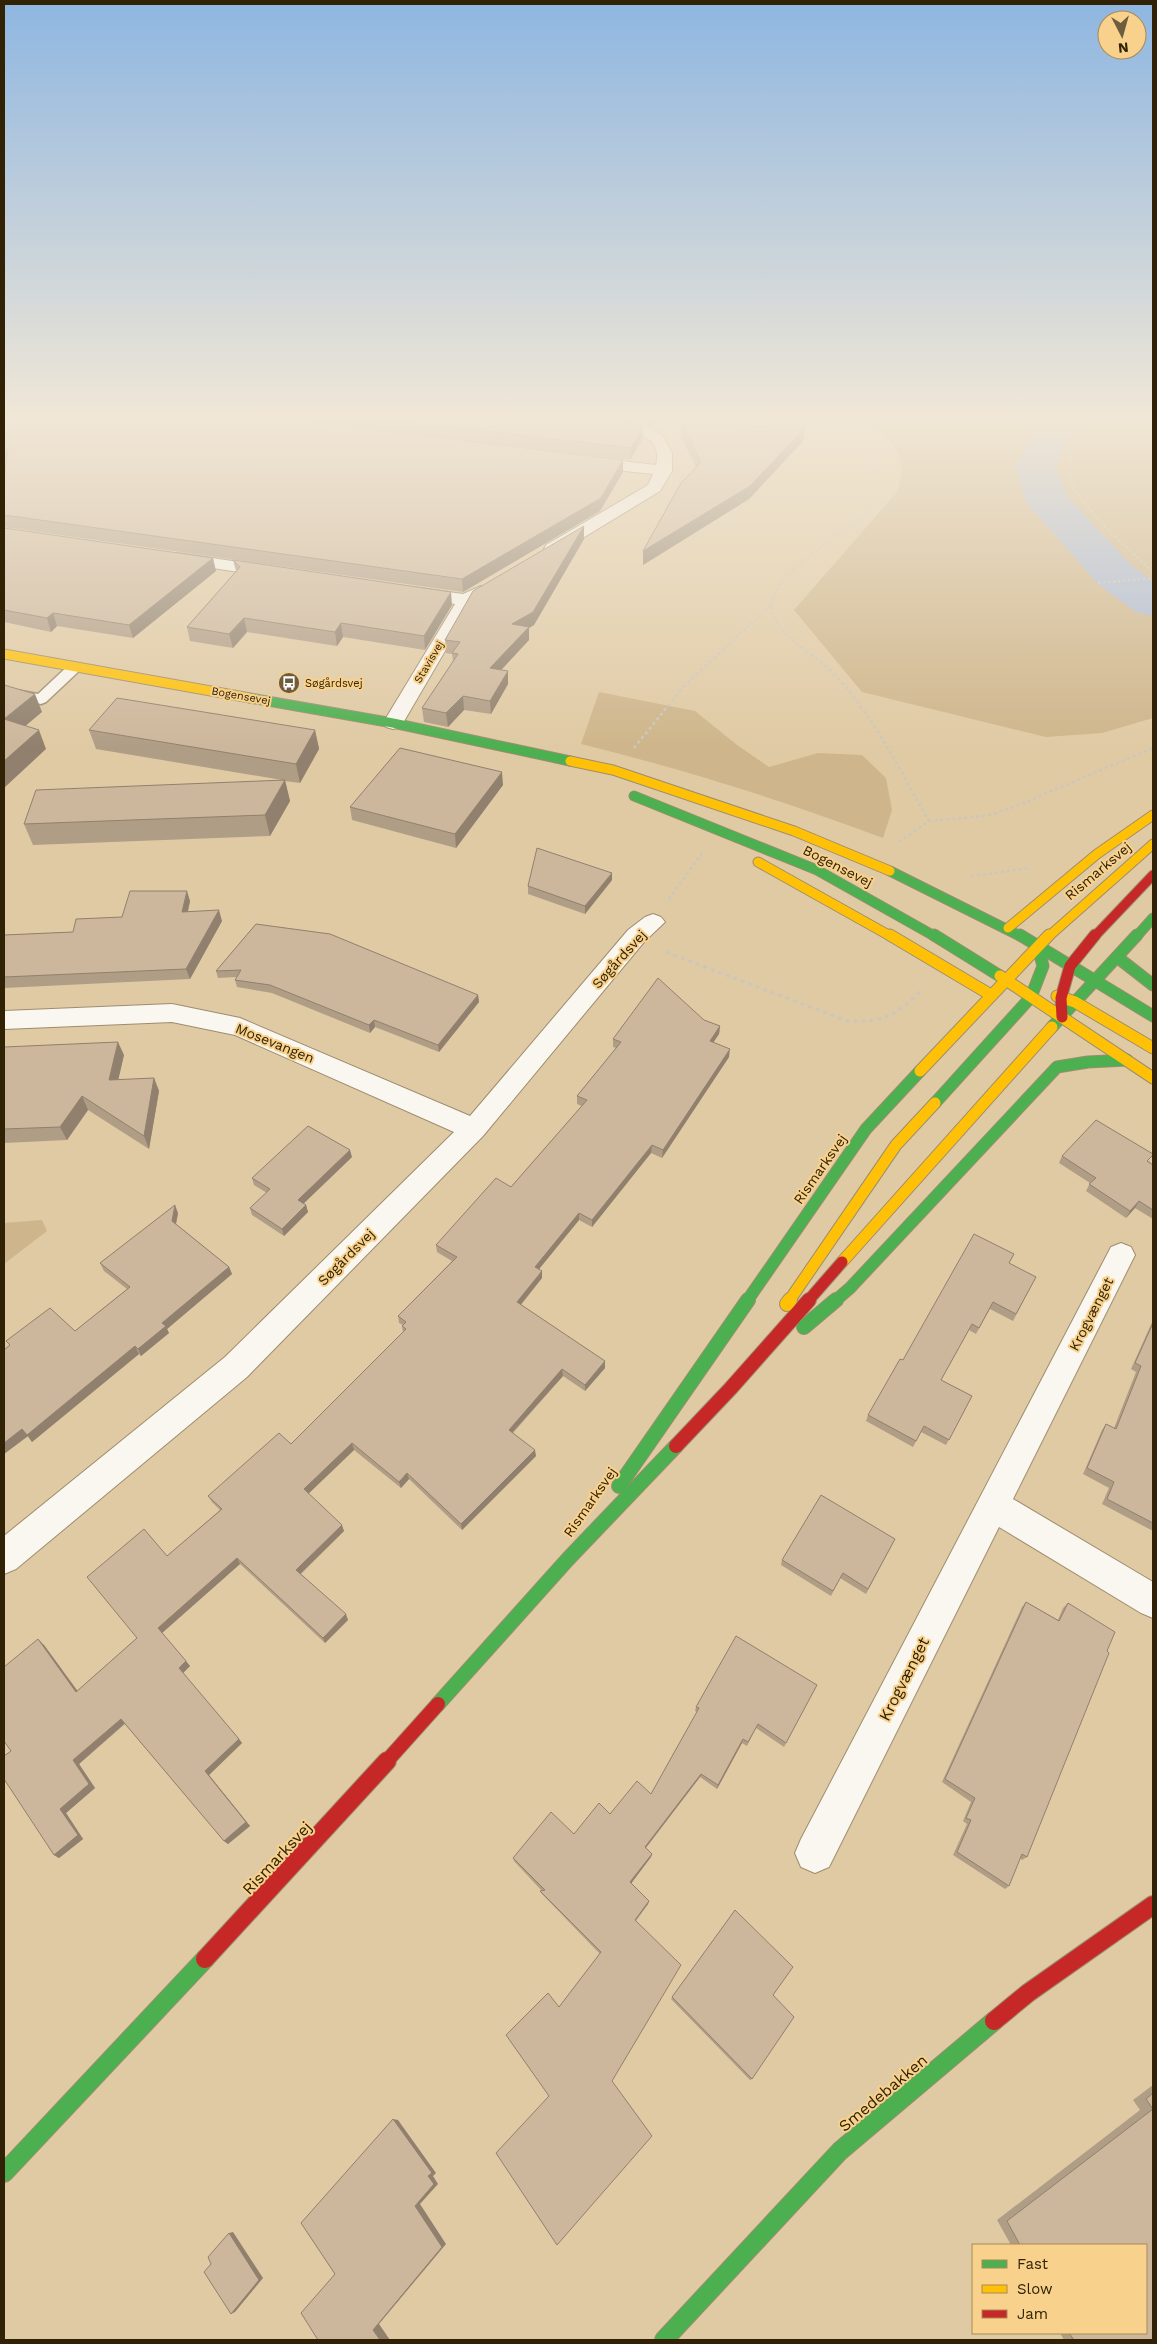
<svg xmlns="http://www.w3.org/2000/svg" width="1157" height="2344" font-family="'Work Sans',sans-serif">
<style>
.green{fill:#ceb58b}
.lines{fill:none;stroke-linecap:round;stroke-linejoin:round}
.river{fill:#a8b9d7;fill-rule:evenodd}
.lane-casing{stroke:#9d8d6e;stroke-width:3}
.street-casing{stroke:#9d8d6e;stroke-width:2}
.fast-far3-casing{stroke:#9d8d6e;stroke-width:11}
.fast-far2-casing{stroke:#9d8d6e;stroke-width:13}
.fast-far1-casing{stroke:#9d8d6e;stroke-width:16}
.fast-casing{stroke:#9d8d6e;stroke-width:20}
.slow-far2-casing{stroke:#9d8d6e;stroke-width:11}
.slow-far1-casing{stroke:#9d8d6e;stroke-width:13}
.slow-casing{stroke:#9d8d6e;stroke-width:16}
.jam-far3-casing{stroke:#9d8d6e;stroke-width:11}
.jam-far2-casing{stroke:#9d8d6e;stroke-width:13}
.jam-far1-casing{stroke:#9d8d6e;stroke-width:16}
.jam-casing{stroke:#9d8d6e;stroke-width:20}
.path-far2{stroke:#ccc6bb;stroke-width:2;stroke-dasharray:2.5 2.5;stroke-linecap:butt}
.path-far1{stroke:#ccc6bb;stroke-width:2.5;stroke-dasharray:3 3;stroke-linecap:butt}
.path{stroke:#ccc6bb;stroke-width:3;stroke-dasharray:4 4;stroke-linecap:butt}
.lane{fill:#faf7f1;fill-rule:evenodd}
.street{fill:#faf7f1;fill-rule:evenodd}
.fast-far3{stroke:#4caf50;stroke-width:9}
.fast-far2{stroke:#4caf50;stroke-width:11}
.fast-far1{stroke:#4caf50;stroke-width:14}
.fast{stroke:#4caf50;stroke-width:18}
.slow-far2{stroke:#ffc107;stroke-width:9}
.slow-far1{stroke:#ffc107;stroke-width:11}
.slow{stroke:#ffc107;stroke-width:14}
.jam-far3{stroke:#c62828;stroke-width:9}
.jam-far2{stroke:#c62828;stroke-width:11}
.jam-far1{stroke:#c62828;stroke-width:14}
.jam{stroke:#c62828;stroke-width:18}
.wall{fill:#b09d86}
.shaded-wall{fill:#90806d}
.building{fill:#cdb79c;stroke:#90806d}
.labels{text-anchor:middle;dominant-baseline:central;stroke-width:4;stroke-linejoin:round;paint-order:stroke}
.far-street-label{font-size:11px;fill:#312205;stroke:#f8d18c}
.far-poi-label{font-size:11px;fill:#312205;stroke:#f8d18c;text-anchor:start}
.street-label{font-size:14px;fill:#312205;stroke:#f8d18c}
.near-street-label{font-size:16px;fill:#312205;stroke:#f8d18c}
</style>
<rect width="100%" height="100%" fill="#e0caa4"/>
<g class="green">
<path d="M860 420H1153V718L1102 733 1046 737 862 692 794 610 898 491C899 484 902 475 901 468 899 444 881 428 860 420Z"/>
<path d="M599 692 695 711 737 745 769 767 818 753 862 755 886 778 892 810 883 838C784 801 683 769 581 744Z"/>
<path d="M42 1220 47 1231 4 1264V1223Z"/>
</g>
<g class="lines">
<path class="river" d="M1041 420H1079L1056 466 1066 495 1131 565 1153 581V616L1136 612 1099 585 1031 508 1025 499 1016 466Z"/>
<g class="lane-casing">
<path id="lane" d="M75 663 82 667 80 670 46 702 41 704 4 696V688L38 694 70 664Z"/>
</g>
<g class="street-casing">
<g id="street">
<path d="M618 420H636L662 435 672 453V471L660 491 558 553H546L544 549 546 545 648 485 653 474 587 467 582 465 579 462 582 459 587 457 656 465C664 433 631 437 618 420Z"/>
<path d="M178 553 272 567 278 568 281 572 278 576 272 577 172 562 169 558 172 554Z"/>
<path d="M481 586 487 587 490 591 473 603 403 723 400 727 393 729 386 727 383 723 455 604 407 596 404 592 407 588 413 587 463 594Z"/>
<path d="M653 914 661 917 665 922 644 942 483 1136 247 1377 16 1569 4 1574V1536L225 1357 454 1132 235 1035 172 1022 4 1029V1011L172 1004 240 1018 470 1116 628 930 645 917Z"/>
<path d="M1121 1243 1131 1247 1135 1255 1013 1499 1153 1582V1618L1141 1613 999 1527 829 1867 815 1873 801 1867 795 1853 801 1839 1111 1247Z"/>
</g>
</g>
<g class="fast-far3-casing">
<g id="fast-far3">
<path d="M250 698 393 723 570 761"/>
<path d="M634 796 817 870 936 937"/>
<path d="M890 871 1022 937"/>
<path d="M1136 937 1153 918"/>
</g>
</g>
<g class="fast-far2-casing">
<g id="fast-far2">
<path d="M934 935 1000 976"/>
<path d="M1020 935 1153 1016"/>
<path d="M1117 957 1153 985"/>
<path d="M1052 1027 1137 935"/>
<path d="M935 1103 1031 997 1043 966 1038 947"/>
<path d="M747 1301 866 1129 920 1071"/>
<path d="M835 1301 850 1288 1057 1067 1088 1062 1127 1060"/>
</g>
</g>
<g class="fast-far1-casing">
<g id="fast-far1">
<path d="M804 1327 836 1300"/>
<path d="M619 1486 748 1300"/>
<path d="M438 1704 568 1559 676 1446"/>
</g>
</g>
<g class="fast-casing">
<g id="fast">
<path d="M4 2173 205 1959"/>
<path d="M664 2340 840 2151 994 2021"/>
</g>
</g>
<g class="slow-far2-casing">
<g id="slow-far2">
<path d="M4 654 250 698"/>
<path d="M570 761 613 770 794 831 890 871"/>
<path d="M758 862 892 937"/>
<path d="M1008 928 1097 854 1153 815"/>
<path d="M1048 937 1153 844"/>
</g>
</g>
<g class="slow-far1-casing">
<g id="slow-far1">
<path d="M890 935 991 995"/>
<path d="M1000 976 1153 1078"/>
<path d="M1057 996 1075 1002 1153 1048"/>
<path d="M920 1071 1049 935"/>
<path d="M842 1262 1052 1027"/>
<path d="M789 1301 896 1145 935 1103"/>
</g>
</g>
<g class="slow-casing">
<path id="slow" d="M787 1304 790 1300"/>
</g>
<g class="jam-far3-casing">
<path id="jam-far3" d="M1094 937 1153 875"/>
</g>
<g class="jam-far2-casing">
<g id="jam-far2">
<path d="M1062 1017 1061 998 1070 966 1095 935"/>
<path d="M808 1301 842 1262"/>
</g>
</g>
<g class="jam-far1-casing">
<g id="jam-far1">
<path d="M676 1446 731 1388 809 1300"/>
<path d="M386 1762 438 1704"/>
</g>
</g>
<g class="jam-casing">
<g id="jam">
<path d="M205 1959 387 1761"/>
<path d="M994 2021 1028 1993 1153 1905"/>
</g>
</g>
<g class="path-far2">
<path d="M1086 420C1080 435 1068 455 1069 472 1071 501 1131 551 1153 572"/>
<path d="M1098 583 1153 578"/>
<path d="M725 648 771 605"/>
<path d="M802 648C791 639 777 628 773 614 764 583 820 548 841 533 848 528 860 522 865 515 884 484 873 450 860 420"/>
</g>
<g class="path-far1">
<path d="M801 647C811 655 822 662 831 671 873 714 899 769 929 821"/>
<path d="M634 748 684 686 726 647"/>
<path d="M899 842 929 821 986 816 1014 807 1153 748"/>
<path d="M971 876 1030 868"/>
<path d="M669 899 702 853"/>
</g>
<path class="path" d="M666 952 847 1021C887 1022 894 1016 923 989"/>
<use href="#lane" class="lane"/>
<use href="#street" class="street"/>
<use href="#fast-far3" class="fast-far3"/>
<use href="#fast-far2" class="fast-far2"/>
<use href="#fast-far1" class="fast-far1"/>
<use href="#fast" class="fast"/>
<use href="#slow-far2" class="slow-far2"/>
<use href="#slow-far1" class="slow-far1"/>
<use href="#slow" class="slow"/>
<use href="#jam-far3" class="jam-far3"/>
<use href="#jam-far2" class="jam-far2"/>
<use href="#jam-far1" class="jam-far1"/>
<use href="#jam" class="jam"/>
</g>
<g class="wall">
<path d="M4 420H631L630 423 643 438 630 460 392 431 623 472 600 511 463 592 4 527V479L6 462 4 461Z"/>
<path d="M634 420H665L650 425Z"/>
<path d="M682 424 803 441 749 499 643 565V551L696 467 681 437Z"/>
<path d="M584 526V539L534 625 529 628V640L501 670 508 684 491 714 464 710 448 727 424 722 422 708 453 661 452 654 446 653 445 640Z"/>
<path d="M4 528 216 571 133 638 57 626 51 632 4 622Z"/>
<path d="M233 560 452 605 425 650 343 637 337 646 247 632 233 648 190 641 187 627 236 571Z"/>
<path d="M89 730H315L319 749 300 783 285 781 290 801 270 836 33 845 24 824 282 780 96 749Z"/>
<path d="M503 785 456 848 352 820 350 807Z"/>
<path d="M612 880 585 914 528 894V886Z"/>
<path d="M190 901 188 912 222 921 190 979 4 988V935L73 932 122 917Z"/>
<path d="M256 924 478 995 479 1002 439 1052 375 1027 370 1033 272 993 237 987 235 980 237 977 218 978 216 971Z"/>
<path d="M704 1020 720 1026 719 1034 713 1042 729 1057 662 1158 651 1153 592 1227 579 1220 539 1269 542 1271V1278L521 1305 605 1368 585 1391 563 1376 513 1433 536 1456 462 1530 409 1479 401 1488 354 1450 308 1494 344 1531 301 1574 348 1620 325 1643 240 1564 162 1633 190 1666 183 1673 242 1743 209 1775 250 1826 228 1844 224 1841 125 1724 79 1764 95 1788 66 1813 83 1839 59 1858 54 1855 11 1751 44 1645 77 1691 137 1638 167 1556 220 1510 212 1502 208 1496 291 1444 403 1332 402 1326 403 1325 399 1323 398 1316 452 1261 437 1252 436 1245 511 1187 582 1106 577 1104V1096L616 1048 613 1047V1039Z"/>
<path d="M4 1047 124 1055 118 1080 154 1078 159 1091 149 1149 88 1110 67 1140 4 1143Z"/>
<path d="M1062 1156 1150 1161 1149 1162 1153 1165V1219L1135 1208 1126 1218 1086 1191 1090 1183 1059 1163Z"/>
<path d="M352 1157 303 1204 306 1205 308 1212 284 1236 252 1215 250 1208 267 1193 254 1185 252 1178Z"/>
<path d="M178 1213 176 1224 229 1267 232 1274 167 1329 169 1333 141 1356 139 1354 32 1442 28 1436 4 1454V1350L10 1345 6 1341 75 1331 127 1289 104 1271 100 1263Z"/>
<path d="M1010 1264 1036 1277 1013 1321 990 1309 976 1334 969 1330 941 1380 972 1396 946 1445 921 1432 913 1447 866 1421 868 1415Z"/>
<path d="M1153 1320V1531L1102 1504 1109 1488 1083 1474 1102 1430 1106 1424 1114 1428 1136 1372 1131 1369Z"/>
<path d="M895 1539 866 1594 840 1578 831 1596 781 1565 782 1560Z"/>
<path d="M1026 1602 1058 1620 1063 1608 1068 1603 1107 1651 1027 1857 1022 1860 1020 1858 1009 1886 1005 1889 953 1855 967 1824 963 1821 971 1802 942 1782 1022 1607Z"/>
<path d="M817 1685 784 1747 756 1728 747 1746 742 1743 717 1789 700 1777 646 1848 652 1854 651 1857 631 1883 649 1901 648 1904 636 1921 549 2096 559 2007 600 1954 541 1893 540 1891H542L514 1861 513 1858 574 1834 651 1794 697 1712 695 1711 696 1707Z"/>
<path d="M735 1910 773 1995 752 2079 750 2080 671 1999Z"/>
<path d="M1153 2085V2340H1064L1060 2333H1146V2245H1011L997 2220 1140 2110 1133 2100Z"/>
</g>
<g class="shaded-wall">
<path d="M650 420H665L650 425Z"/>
<path d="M643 426V438L630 460 631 448Z"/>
<path d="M805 428 803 441 749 499 643 565V551Z"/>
<path d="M623 460V472L600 511 463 592 462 579Z"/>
<path d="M584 526V539L534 625 529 628V640L490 682V668L512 624Z"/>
<path d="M213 558 216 571 133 638 129 625Z"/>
<path d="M451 592 452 605 425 650 424 636Z"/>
<path d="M53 613 57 626 51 632 47 618Z"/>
<path d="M244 618 247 632 233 648 229 634Z"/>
<path d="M341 623 343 637 337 646 335 632Z"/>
<path d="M508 671V684L491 714 490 701Z"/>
<path d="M35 694 42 712 11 738 4 719Z"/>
<path d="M463 696 464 710 448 727 446 713Z"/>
<path d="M39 730 46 749 4 788V761Z"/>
<path d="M315 730 319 749 300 783 296 764Z"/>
<path d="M502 772 503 785 456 848 455 834Z"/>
<path d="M285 780 290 801 270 836 265 815Z"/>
<path d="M612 873V880L585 914V906Z"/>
<path d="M187 891 190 901 185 923 182 912Z"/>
<path d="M219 910 222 921 190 979 186 969Z"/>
<path d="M478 995 479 1002 439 1052 438 1045Z"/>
<path d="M374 1020 375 1027 370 1033 369 1025Z"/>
<path d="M720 1026 719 1034 709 1049 710 1041Z"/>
<path d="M118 1042 124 1055 115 1094 109 1080Z"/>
<path d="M730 1049 729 1057 662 1158 663 1150Z"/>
<path d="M154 1078 159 1091 149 1149 144 1136Z"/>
<path d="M82 1096 88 1110 67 1140 60 1127Z"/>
<path d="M652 1145 651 1153 592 1227V1220Z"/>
<path d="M350 1150 352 1157 300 1207 298 1200Z"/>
<path d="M1139 1201 1135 1208 1126 1218 1130 1211Z"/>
<path d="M175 1205 178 1213 175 1229 172 1221Z"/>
<path d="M306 1205 308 1212 284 1236 282 1229Z"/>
<path d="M579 1213V1220L535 1274V1267Z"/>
<path d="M229 1267 232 1274 167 1329 169 1333 141 1356 138 1349 162 1323Z"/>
<path d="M542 1271V1278L517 1309V1302Z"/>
<path d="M135 1346 139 1354 32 1442 27 1435Z"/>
<path d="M605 1361V1368L585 1391V1385Z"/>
<path d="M562 1369 563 1376 509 1436V1430Z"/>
<path d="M22 1429 28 1436 4 1454V1443Z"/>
<path d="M352 1443 354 1450 306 1496 304 1489Z"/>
<path d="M535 1450 536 1456 462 1530 461 1524Z"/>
<path d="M407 1473 409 1479 401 1488 399 1482Z"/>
<path d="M342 1525 344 1531 299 1575 296 1570Z"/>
<path d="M237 1558 240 1564 162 1633 158 1628Z"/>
<path d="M346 1614 348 1620 325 1643 323 1638Z"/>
<path d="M38 1639 44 1645 82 1697 76 1692Z"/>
<path d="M186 1661 190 1666 183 1673 179 1668Z"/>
<path d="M121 1719 125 1723 79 1764 95 1788 66 1813 83 1839 59 1858 54 1855 60 1809 73 1760Z"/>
<path d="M239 1739 242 1743 209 1775 250 1826 228 1844 224 1841 205 1771Z"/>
<path d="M743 1739 742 1743 717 1789 718 1785Z"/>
<path d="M701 1774 700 1777 644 1850 645 1847Z"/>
<path d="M652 1854 651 1857 630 1885V1882Z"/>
<path d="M649 1901 648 1904 634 1922 635 1920Z"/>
<path d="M393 2119 398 2120 436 2173 433 2176 438 2184 420 2204 446 2244 379 2324 390 2340H380L373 2330 415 2206Z"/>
<path d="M233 2232 263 2278 235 2312 231 2314 229 2233Z"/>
</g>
<g class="building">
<path d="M4 420H297L623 460 601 498 462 579 4 515V479L8 450H4Z"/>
<path d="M395 420H630L622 422 637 423 643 426 631 448Z"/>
<path d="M682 424 805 428 750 486 643 551 681 483 701 462Z"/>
<path d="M584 526 533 612 512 624 529 627 490 668 508 671 490 701 463 696 446 713 422 708 458 654 452 653 460 642 445 640 473 591Z"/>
<path d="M4 528 213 558 129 625 53 613 47 618 4 610Z"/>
<path d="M233 560 451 592 424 636 341 623 335 632 244 618 229 634 187 627 240 567Z"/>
<path d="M4 685 35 694 4 719Z"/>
<path d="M117 698 315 730 296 764 89 730Z"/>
<path d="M4 719 39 730 4 761Z"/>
<path d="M400 748 502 772 455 834 350 807Z"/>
<path d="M285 780 265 815 24 824 36 790Z"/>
<path d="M537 848 612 873 585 906 528 886Z"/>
<path d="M130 891H187L182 912 219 910 186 969 4 977V935L73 932 76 919 122 917Z"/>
<path d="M256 924 330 934 478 995 438 1045 374 1020 369 1025 270 985 235 980 241 970 216 971Z"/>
<path d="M658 978 704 1020 720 1026 710 1041 730 1049 663 1150 652 1145 592 1220 579 1213 535 1267 542 1271 517 1302 605 1361 585 1385 562 1369 509 1430 535 1450 461 1524 407 1473 399 1482 352 1443 304 1489 342 1525 296 1570 346 1614 323 1638 237 1558 158 1628 186 1661 179 1668 239 1739 205 1771 246 1822 224 1841 121 1719 73 1760 89 1784 60 1809 78 1835 54 1855 4 1779V1756L11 1751 4 1741V1667L38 1639 76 1692 137 1638 87 1577 144 1529 167 1556 222 1509 208 1496 279 1433 291 1444 406 1329 402 1326 406 1322 398 1316 457 1257 436 1245 496 1178 511 1187 587 1100 577 1096 621 1042 613 1039Z"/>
<path d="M118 1042 109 1080 154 1078 144 1136 82 1096 60 1127 4 1129V1047Z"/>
<path d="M1096 1120 1153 1154V1155L1147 1161 1153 1165V1210L1139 1201 1130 1211 1089 1184 1096 1178 1062 1156Z"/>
<path d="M308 1126 350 1150 298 1200 306 1205 282 1229 250 1208 270 1189 252 1178Z"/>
<path d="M175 1205 172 1221 229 1267 162 1323 166 1326 138 1349 135 1346 27 1435 22 1429 4 1443V1350L10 1345 6 1341 50 1308 75 1331 130 1287 100 1263Z"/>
<path d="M974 1234 1014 1254 1009 1263 1036 1277 1016 1314 993 1302 979 1328 972 1324 941 1380 972 1396 949 1440 924 1426 916 1441 868 1415 900 1359 903 1360Z"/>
<path d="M1153 1323V1523L1107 1499 1114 1482 1087 1468 1106 1424 1116 1429 1141 1366 1135 1363Z"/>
<path d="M821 1495 895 1539 868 1589 843 1573 833 1591 782 1560Z"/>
<path d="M1026 1602 1059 1621 1068 1603 1115 1632 1107 1651 1109 1653 1027 1857 1022 1854 1009 1886 957 1852 971 1820 966 1818 975 1798 945 1779Z"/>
<path d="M736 1636 817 1685 786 1743 758 1724 748 1742 743 1739 718 1785 701 1774 645 1847 652 1854 630 1882 649 1901 635 1920 681 1965 612 2081 652 2136 557 2245 496 2153 549 2096 506 2035 548 1993 559 2007 601 1952 540 1891 545 1890 513 1858 551 1812 574 1834 599 1803 610 1814 637 1781 651 1794 699 1708 696 1707Z"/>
<path d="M735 1910 793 1967 773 1995 794 2017 752 2079 672 1997Z"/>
<path d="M1153 2093V2340H1074L1069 2333H1146V2245H1020L1007 2221 1153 2109 1146 2099Z"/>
<path d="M393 2119 432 2173 428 2176 434 2184 415 2206 442 2247 373 2330 380 2340H318L301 2313 335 2274 301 2223Z"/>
<path d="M229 2233 259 2280 231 2314 204 2272 211 2264 208 2257Z"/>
</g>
<linearGradient id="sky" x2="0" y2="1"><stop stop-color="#8eb6e1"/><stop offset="0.56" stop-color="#f1e7d6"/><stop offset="1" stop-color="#f1e7d6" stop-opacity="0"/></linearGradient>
<rect width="1157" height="748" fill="url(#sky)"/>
<defs>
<g id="bus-disc" transform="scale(1.125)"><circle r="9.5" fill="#6e5d3d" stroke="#f8d18c"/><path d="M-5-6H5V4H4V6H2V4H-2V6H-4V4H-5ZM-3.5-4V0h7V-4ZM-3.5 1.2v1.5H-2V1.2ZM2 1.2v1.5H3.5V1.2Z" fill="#fff"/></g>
</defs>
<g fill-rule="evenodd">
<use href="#bus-disc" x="289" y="683"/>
</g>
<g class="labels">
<g class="far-street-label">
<text transform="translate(429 662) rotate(-59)">Stavisvej</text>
<text transform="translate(241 696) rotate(10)">Bogensevej</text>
</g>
<g class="far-poi-label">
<text x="305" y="683">Søgårdsvej</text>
</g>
<g class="street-label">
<text transform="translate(838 866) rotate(27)">Bogensevej</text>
<text transform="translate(1098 871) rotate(-40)">Rismarksvej</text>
<text transform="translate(619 959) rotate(-48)">Søgårdsvej</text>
<text transform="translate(275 1043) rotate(22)">Mosevangen</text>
<text transform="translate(820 1169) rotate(-55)">Rismarksvej</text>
<text transform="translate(346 1257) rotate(-45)">Søgårdsvej</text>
<text transform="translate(1091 1314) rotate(-63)">Krogvænget</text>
<text transform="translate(590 1502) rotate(-55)">Rismarksvej</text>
</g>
<g class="near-street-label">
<text transform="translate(904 1679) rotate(-63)">Krogvænget</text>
<text transform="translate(277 1858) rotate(-47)">Rismarksvej</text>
<text transform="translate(883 2093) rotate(-40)">Smedebakken</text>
</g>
</g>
<rect width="1157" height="2344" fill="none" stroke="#312205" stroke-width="10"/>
<rect x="972" y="2244" width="175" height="90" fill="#f8d18c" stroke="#a88b56"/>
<rect x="982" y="2260" width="25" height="8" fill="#4caf50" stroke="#a88b56"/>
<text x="1017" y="2269" font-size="15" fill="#312205">Fast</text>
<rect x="982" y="2285" width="25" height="8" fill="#ffc107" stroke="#a88b56"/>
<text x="1017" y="2294" font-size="15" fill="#312205">Slow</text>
<rect x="982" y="2310" width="25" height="8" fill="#c62828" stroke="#a88b56"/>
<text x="1017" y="2319" font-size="15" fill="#312205">Jam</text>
<g transform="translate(1122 35) rotate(174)"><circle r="24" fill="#f8d18c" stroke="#a88b56"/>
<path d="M0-4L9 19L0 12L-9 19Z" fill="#6e5d3d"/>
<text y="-8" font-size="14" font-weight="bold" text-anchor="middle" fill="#312205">N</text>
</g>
</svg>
